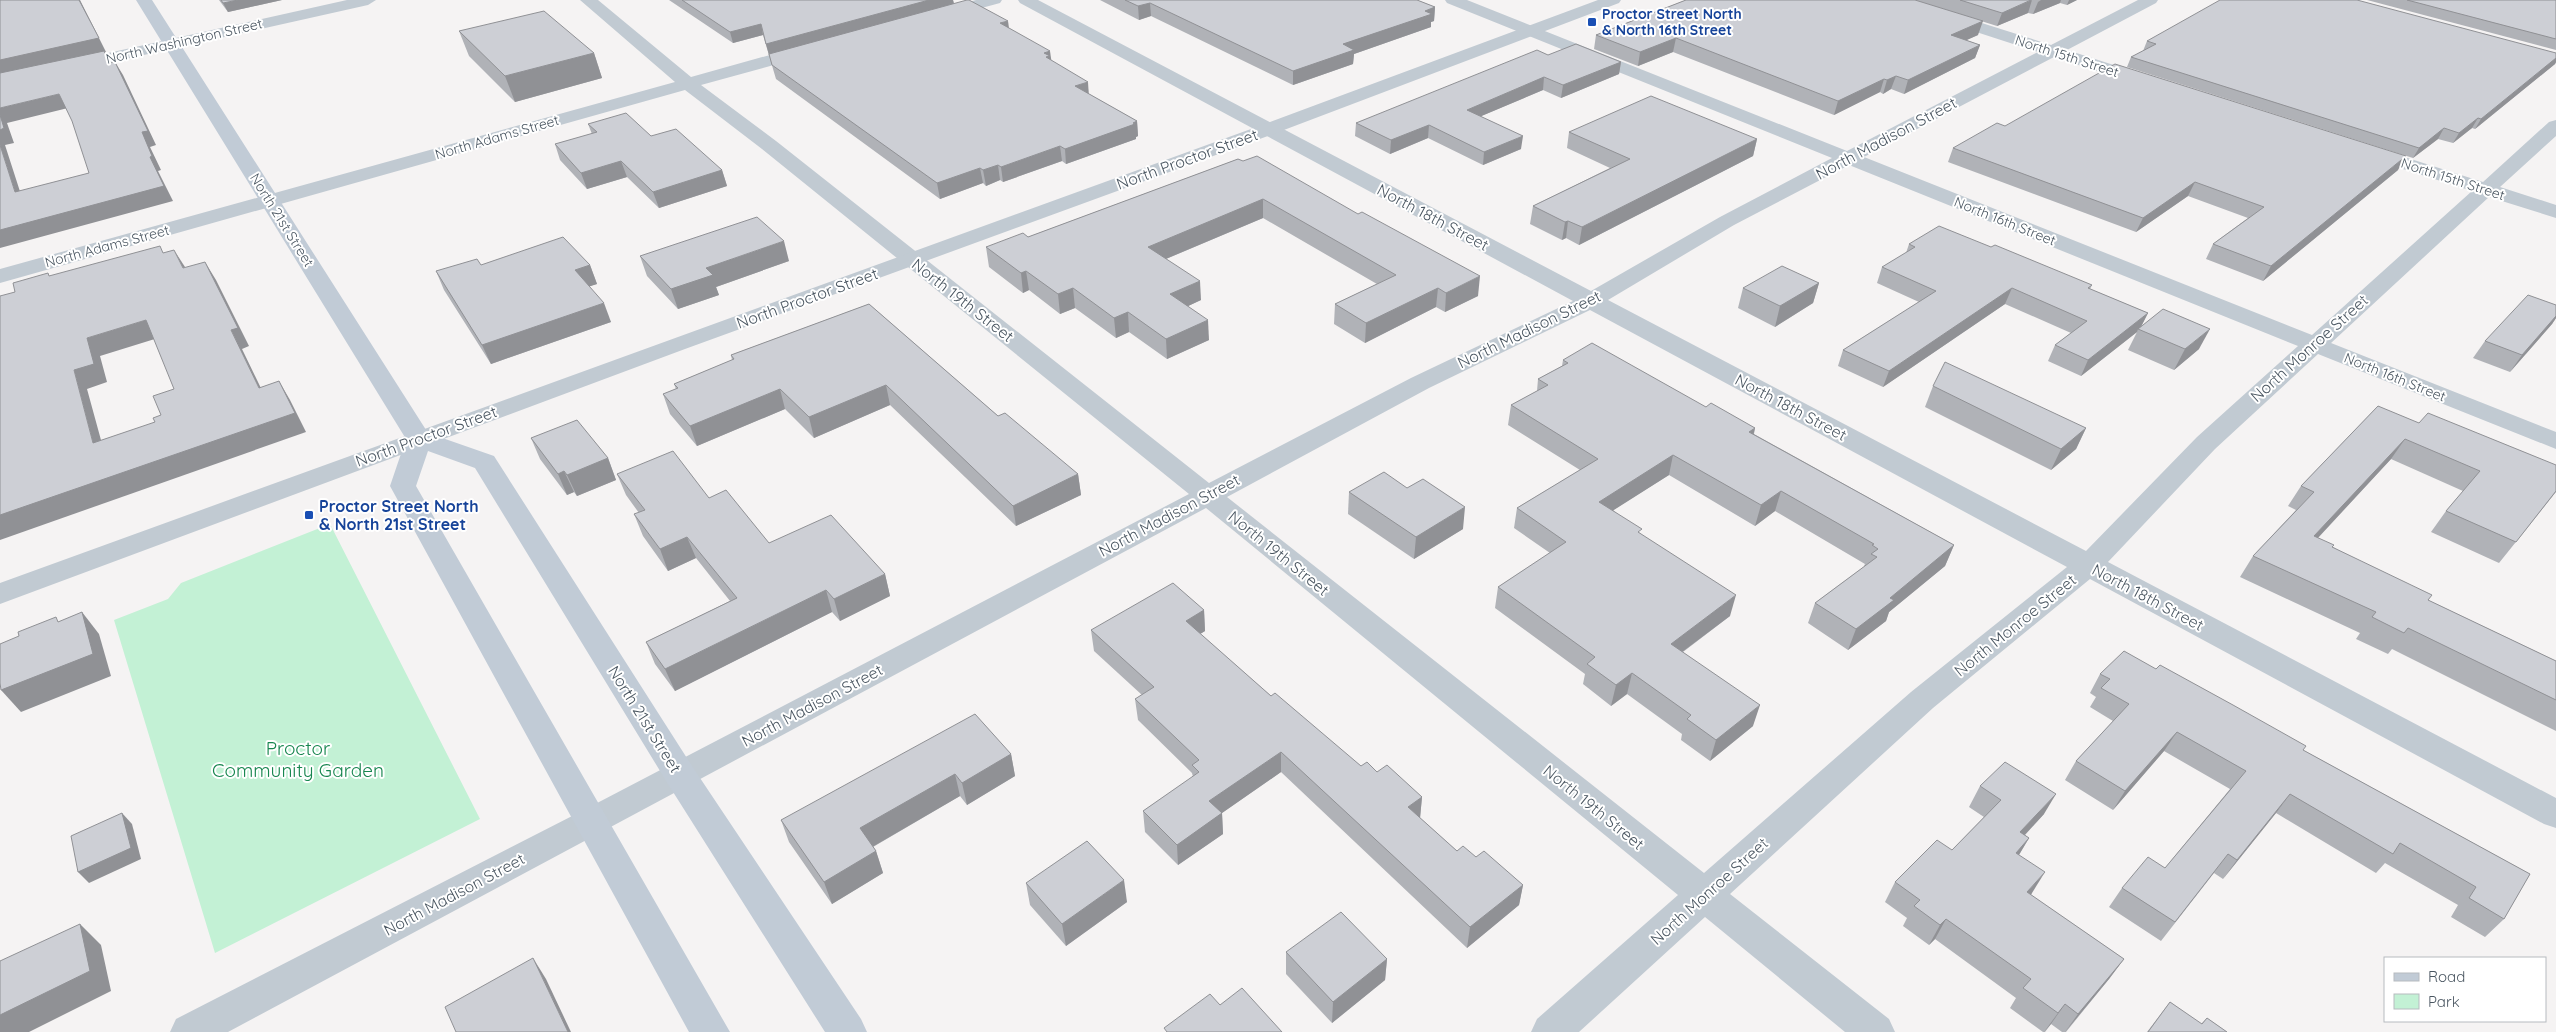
<svg xmlns="http://www.w3.org/2000/svg" width="2556" height="1032" font-family="Quicksand,sans-serif">
<style>
.green{fill:#c3f1d5}
.lines{fill:none;stroke-linecap:round;stroke-linejoin:round}
.minor{fill:#c1cad2;fill-rule:evenodd}
.tertiary{fill:#c1cad2;fill-rule:evenodd}
.secondary{fill:#c1cbd6;fill-rule:evenodd}
.wall{fill:#b0b2b7}
.shaded-wall{fill:#909195}
.building{fill:#cdcfd5;stroke:#909195;fill-rule:evenodd}
.transit-dot{fill:#1a4fb4;stroke:#fff;stroke-width:2}
.labels{text-anchor:middle;dominant-baseline:central;stroke-width:4;stroke-linejoin:round;paint-order:stroke}
.far-transit-label{font-size:14px;font-weight:bold;fill:#164399;stroke:#fff;text-anchor:start}
.far-street-label{font-size:14px;fill:#4a5661;stroke:#fff}
.street-label{font-size:16px;fill:#4a5661;stroke:#fff}
.transit-label{font-size:16px;font-weight:bold;fill:#164399;stroke:#fff;text-anchor:start}
.near-park-label{font-size:19px;fill:#17864f;stroke:#fff}
</style>
<rect width="100%" height="100%" fill="#f5f3f3"/>
<path class="green" d="M330 524 480 819 215 953 114 620 168 599 181 583Z"/>
<g class="lines">
<g class="minor">
<path d="M347 0H376L368 5 0 87V77Z"/>
<path d="M580 0H598L691 77 802 46H814L816 50 814 54 701 85 776 141 1209 483 1411 378 1573 301 1020 3 1018 0H1038L1591 291 1720 217 1832 158 1447 3 1445 0H1467L1847 151 2038 52 1887 3 1885 0H1909L2051 45 2138 0H2158L2156 3 2067 50 2148 76 2151 80 2148 84H2136L2054 57 1864 157 2312 335 2472 191 2359 155 2356 151 2359 147H2373L2483 182 2549 122 2556 120V136L2500 187 2556 205V218L2489 197 2331 343 2556 432V449L2318 354 2215 449 2108 562 2556 798V828L2544 824 2090 579 1933 708 1730 894 1889 1019 1895 1032H1845L1705 917 1579 1032H1531L1537 1019 1678 895 1206 508 228 1032H170L176 1019 578 813 1189 494 762 149 685 90 0 283V269L675 82ZM1849 165 2298 346 2197 437 2086 551 1608 300 1734 225ZM1590 310 2067 567 1911 692 1704 873 1227 497 1429 388Z"/>
<path d="M976 0H1002L1000 3 941 19 933 14 935 11Z"/>
</g>
<path class="tertiary" d="M1598 0H1621L1619 3 1276 133 685 349 0 604V583L1262 125Z"/>
<path class="secondary" d="M136 0H152L428 433 494 456 692 766 861 1019 867 1032H825L668 784 475 468 428 451 416 486 730 1032H689L390 486 406 439Z"/>
</g>
<g class="wall">
<path d="M219 0H282L228 12Z"/>
<path d="M669 0H953L954 4 1009 28 1051 60 1089 94 1137 121 1138 136 1136 137V139L1066 164 1062 161 1003 182 1000 180 986 186 983 183 940 199 776 79 763 35 733 43Z"/>
<path d="M1100 0H1417L1435 7 1434 21 1431 22V27L1354 54 1353 64 1293 85 1151 16 1139 20Z"/>
<path d="M1686 0H2077L2067 5 2060 3 2033 14 2028 13 1997 26 1917 1 1978 35 1966 40 1980 45 1975 58 1904 94 1891 89 1883 94 1880 92 1834 115 1673 52 1638 66 1594 49 1596 35Z"/>
<path d="M2367 0H2556V50Z"/>
<path d="M459 31 594 53 602 78 515 102 469 56Z"/>
<path d="M2147 41 2556 53V62L2555 64 2475 129 2472 128 2453 143 2438 139 2413 158 2127 67 2131 57 2143 51Z"/>
<path d="M1548 55 1621 62 1619 74 1561 98 1543 90 1481 116 1521 149 1483 165 1428 138 1390 154 1355 136 1356 123Z"/>
<path d="M588 124 651 136 722 170 727 186 659 208 627 177 587 189 560 160 555 144 592 134Z"/>
<path d="M2005 126 2398 170 2263 281 2206 259 2213 244 2248 218 2188 196 2136 232 1948 162 1953 148Z"/>
<path d="M1569 132 1757 139 1753 156 1579 245 1566 238 1562 240 1530 224 1533 206 1610 168 1567 148Z"/>
<path d="M1238 159 1478 296 1445 312 1436 307 1365 343 1334 324 1335 304 1377 284 1263 218 1166 259 1201 300 1188 306 1209 340 1167 359 1129 332 1116 338 1075 308 1060 314 1029 290 1023 293 989 267 986 247 1028 237Z"/>
<path d="M1909 244 1991 247 2092 285 2090 289 2148 313 2141 326 2199 349 2174 370 2128 350 2137 332 2081 376 2048 361 2055 345 2071 333 2005 304 1883 387 1838 366 1843 350 1919 302 1877 283 1882 267 1906 253Z"/>
<path d="M640 256 789 261 716 287 719 295 678 309 647 276Z"/>
<path d="M481 265H590L597 284 589 286 611 322 491 364 444 290 436 271Z"/>
<path d="M1819 283 1813 303 1775 327 1738 308 1743 288Z"/>
<path d="M869 304 998 416 1078 474 1081 495 1016 526 890 405 814 438 785 409 697 446 670 414 663 394 676 389 674 384 732 360 731 355Z"/>
<path d="M2556 305V318L2552 324 2510 372 2473 358 2485 341Z"/>
<path d="M1563 360 1706 407 1755 428 1754 434 1954 545 1945 566 1889 612 1886 621 1848 650 1808 623 1815 603 1865 566H1864L1865 564 1775 511 1755 526 1669 475 1613 510 1641 534 1730 616 1683 652 1753 726 1710 761 1681 740 1682 734 1627 694 1611 706 1583 684 1585 674 1495 608 1498 587 1550 553 1514 528 1517 508 1580 470 1508 425 1511 405 1537 391 1538 379 1562 366Z"/>
<path d="M1933 386 2086 428 2076 449 2051 470 1925 407Z"/>
<path d="M2378 406 2556 492 2499 563 2431 532 2446 511 2463 491 2391 459 2318 538 2333 547 2428 600 2556 661V731L2392 649 2388 654 2356 639 2360 633 2240 577 2253 556 2296 510 2288 506 2301 486Z"/>
<path d="M531 438 608 458 616 480 577 496 574 492 567 495 540 459Z"/>
<path d="M617 474 709 498 769 543 885 574 890 596 840 621 832 612 675 691 655 664 646 642 730 601 696 558 668 571 643 536 634 514 639 513 626 495Z"/>
<path d="M1349 492 1463 529 1414 559 1348 514Z"/>
<path d="M1204 610 1205 631 1200 634 1271 696 1361 766 1377 772 1422 797 1420 818 1457 851 1476 857 1523 885 1519 905 1467 948 1281 772 1222 813 1223 834 1178 865 1145 832 1143 811 1193 777 1192 773 1138 720 1135 699 1142 695 1094 651 1091 630Z"/>
<path d="M2100 674 2303 750 2530 874 2504 919 2485 937 2451 917 2458 905 2385 863 2376 873 2276 813 2223 879 2214 873 2161 941 2109 907 2122 888 2165 868 2230 789 2164 751 2113 810 2065 780 2076 761 2113 721 2090 707 2096 697 2090 693Z"/>
<path d="M1011 754 1015 776 967 805 960 796 873 847 876 851 883 873 832 904 789 842 781 820Z"/>
<path d="M1980 786 2044 814 2025 835 2029 838 2019 855 2032 893 2031 895 2124 959 2109 979 2066 1032H2062L2051 1024 2045 1032H2043L2010 1008 2016 998 1935 939 1929 945 1903 926 1907 918 1885 902 1895 882 1952 850 1984 817 1969 807Z"/>
<path d="M1026 883 1127 902 1066 946 1030 905Z"/>
<path d="M1286 952 1387 959 1385 980 1332 1023 1286 974Z"/>
<path d="M2170 1002 2201 1024 2207 1018 2227 1032H2147Z"/>
</g>
<g class="shaded-wall">
<path d="M79 0H80L106 52H105L112 64 0 75V60Z"/>
<path d="M238 0H282L228 12 223 3Z"/>
<path d="M929 0H953L954 4 769 55 766 44Z"/>
<path d="M2032 0 2028 13 1997 26 2002 13Z"/>
<path d="M2041 0H2061L2060 3 2033 14 2038 2Z"/>
<path d="M2069 0H2077L2067 5Z"/>
<path d="M1150 3 1151 16 1139 20 1138 6Z"/>
<path d="M1435 7 1434 21 1431 22V27L1354 54 1353 64 1293 85V71L1343 44Z"/>
<path d="M1008 21 1010 35 1000 23Z"/>
<path d="M1983 21 1978 35 1947 49 1951 35Z"/>
<path d="M761 24 763 35 733 43 730 32Z"/>
<path d="M1676 38 1673 52 1638 66 1640 52Z"/>
<path d="M1980 45 1975 58 1904 94 1908 80Z"/>
<path d="M1050 51 1052 65 1051 66 1044 53Z"/>
<path d="M594 53 602 78 515 102 505 76Z"/>
<path d="M2556 58V62L2555 64 2475 129 2481 119Z"/>
<path d="M115 62 123 75 156 145 150 147 161 170 158 171 173 201 0 248V230L150 157 142 132Z"/>
<path d="M1621 62 1619 74 1561 98 1563 85Z"/>
<path d="M1896 76 1891 89 1883 94 1887 80Z"/>
<path d="M1544 77 1543 90 1465 123 1467 110Z"/>
<path d="M1884 79 1880 92 1834 115 1838 101Z"/>
<path d="M1088 82 1089 97 1075 86Z"/>
<path d="M59 94 68 108 7 123 14 143 5 145 25 207 15 192 0 145V108Z"/>
<path d="M2478 118 2472 128 2453 143 2459 133Z"/>
<path d="M1137 121 1138 136 1136 137V139L1066 164 1065 149Z"/>
<path d="M1429 125 1428 138 1390 154 1391 140Z"/>
<path d="M2444 128 2438 139 2413 158 2419 148Z"/>
<path d="M1523 136 1521 149 1483 165 1484 152Z"/>
<path d="M1757 139 1753 156 1579 245 1582 227Z"/>
<path d="M1060 146 1062 161 1003 182 1001 167Z"/>
<path d="M2406 156 2398 170 2263 281 2271 266Z"/>
<path d="M621 161 627 177 587 189 581 173Z"/>
<path d="M998 165 1000 180 986 186 983 170Z"/>
<path d="M980 168 983 183 940 199 937 183Z"/>
<path d="M722 170 727 186 659 208 653 192Z"/>
<path d="M2195 182 2188 196 2136 232 2143 218Z"/>
<path d="M1263 199V218L1149 266 1148 247Z"/>
<path d="M1568 221 1566 238 1562 240 1565 222Z"/>
<path d="M784 241 789 261 716 287 719 295 678 309 671 289 706 268Z"/>
<path d="M174 250 185 267 183 268Z"/>
<path d="M205 262 216 280 249 346 242 349 270 407 259 388 231 330Z"/>
<path d="M590 265 597 284 582 289 575 270Z"/>
<path d="M1026 271 1029 290 1023 293 1021 273Z"/>
<path d="M1480 276 1478 296 1445 312 1446 293Z"/>
<path d="M1200 281 1201 300 1171 314 1170 294Z"/>
<path d="M1819 283 1813 303 1775 327 1780 306Z"/>
<path d="M1073 288 1075 308 1060 314 1058 294Z"/>
<path d="M1438 288 1436 307 1365 343 1366 323Z"/>
<path d="M2012 288 2005 304 1883 387 1889 371Z"/>
<path d="M604 303 611 322 491 364 482 345Z"/>
<path d="M1128 312 1129 332 1116 338 1114 318Z"/>
<path d="M2148 313 2140 329H2138L2137 332 2081 376 2088 360Z"/>
<path d="M2556 316V318L2552 324 2510 372 2522 355Z"/>
<path d="M146 320 158 338 100 356 107 382 87 389 107 462 93 443 74 370 87 338Z"/>
<path d="M1208 320 1209 340 1167 359 1166 339Z"/>
<path d="M2210 329 2199 349 2174 370 2185 349Z"/>
<path d="M279 381 290 400 306 432 0 540V515Z"/>
<path d="M886 385 890 405 814 438 809 417Z"/>
<path d="M780 389 785 409 697 446 690 426Z"/>
<path d="M1755 428 1750 448 1749 432Z"/>
<path d="M2086 428 2076 449 2051 470 2061 449Z"/>
<path d="M2405 439 2391 459 2300 557 2314 536Z"/>
<path d="M1673 455 1669 475 1595 522 1599 502Z"/>
<path d="M608 458 616 480 577 496 567 475Z"/>
<path d="M564 471 574 492 567 495 558 474Z"/>
<path d="M1078 474 1081 495 1016 526 1013 506Z"/>
<path d="M1781 491 1775 511 1755 526 1761 505Z"/>
<path d="M1465 507 1463 529 1414 559 1416 537Z"/>
<path d="M687 537 696 558 668 571 660 549Z"/>
<path d="M1954 545 1945 566 1889 612 1886 621 1848 650 1856 629 1890 598Z"/>
<path d="M885 574 890 596 840 621 834 599Z"/>
<path d="M826 590 832 612 675 691 665 669Z"/>
<path d="M1736 595 1730 616 1666 664 1671 644Z"/>
<path d="M1204 610 1205 631 1187 642 1186 621Z"/>
<path d="M82 612 99 634 111 676 21 712 1 690Z"/>
<path d="M1632 673 1627 694 1611 706 1616 685Z"/>
<path d="M1760 705 1753 726 1710 761 1716 740Z"/>
<path d="M2177 732 2164 751 2113 810 2125 791Z"/>
<path d="M1281 752V772L1222 813 1223 834 1178 865 1177 845 1209 801Z"/>
<path d="M1011 754 1015 776 967 805 962 783Z"/>
<path d="M955 774 960 796 867 850 860 828Z"/>
<path d="M2056 794 2044 814 2008 853 2020 832Z"/>
<path d="M2290 794 2276 813 2223 879 2237 860Z"/>
<path d="M1422 797 1420 818 1408 807Z"/>
<path d="M122 813 132 824 141 859 89 883 78 872Z"/>
<path d="M2029 838 2017 858 2016 853Z"/>
<path d="M876 851 883 873 832 904 824 882Z"/>
<path d="M2045 872 2032 893 2015 913 2027 892Z"/>
<path d="M1124 880 1127 902 1066 946 1062 924Z"/>
<path d="M1523 885 1519 905 1467 948 1470 927Z"/>
<path d="M1946 919 1935 939 1929 945 1940 925Z"/>
<path d="M80 924 101 945 111 991 29 1032H0V1015Z"/>
<path d="M533 958 546 979 571 1032H568Z"/>
<path d="M1387 959 1385 980 1332 1023 1333 1002Z"/>
<path d="M2124 959 2109 979 2065 1032 2078 1014Z"/>
<path d="M2065 1004 2051 1024 2044 1032 2058 1013Z"/>
</g>
<g class="building">
<path d="M0 0H79L99 38 0 60Z"/>
<path d="M221 0H238L223 3Z"/>
<path d="M682 0H929L766 44 761 24 730 32Z"/>
<path d="M967 0H969L1008 21 1000 23 1050 51 1044 53 1050 56 1046 57 1088 82 1075 86 1137 121 1133 123 1135 124 1065 149 1060 146 1001 167 998 165 983 170 980 168 937 183 772 65 769 54Z"/>
<path d="M1125 0H1417L1435 7 1425 11 1432 14 1343 44 1354 50 1293 71 1150 3 1138 6Z"/>
<path d="M1686 0H1915L1983 21 1951 35 1980 45 1908 80 1896 76 1887 80 1884 79 1838 101 1676 38 1640 52 1596 35Z"/>
<path d="M1960 0H2031L2002 13Z"/>
<path d="M2220 0H2357L2556 53V58L2481 119 2478 118 2459 133 2444 128 2419 148 2131 57 2156 44 2147 41Z"/>
<path d="M2407 0H2556V39Z"/>
<path d="M544 11 594 53 505 76 459 31Z"/>
<path d="M1576 44 1621 62 1563 85 1544 77 1467 110 1523 136 1484 152 1429 125 1391 140 1356 123 1537 50 1548 55Z"/>
<path d="M104 51 110 63 115 62 148 131 142 132 152 156 150 157 164 186 0 230V145L15 192 89 173 72 121 59 94 0 108V73Z"/>
<path d="M2115 64 2406 156 2271 266 2213 244 2264 207 2195 182 2143 218 1953 148 1997 123 2005 126Z"/>
<path d="M1651 96 1757 139 1582 227 1568 221 1565 222 1533 206 1630 159 1569 132Z"/>
<path d="M626 113 651 136 676 129 722 170 653 192 621 161 581 173 555 144 597 132 588 124Z"/>
<path d="M0 115 4 128 0 130Z"/>
<path d="M1257 156 1358 214 1362 212 1480 276 1446 293 1438 288 1366 323 1335 304 1396 275 1263 199 1148 247 1200 281 1170 294 1208 320 1166 339 1128 312 1114 318 1073 288 1058 294 1026 271 1021 273 986 247 1023 233 1028 237 1238 159 1243 161Z"/>
<path d="M757 217 784 241 706 268 713 275 671 289 640 256Z"/>
<path d="M1939 226 1991 247 1995 245 2092 285 2088 288 2148 313 2088 360 2055 345 2087 321 2012 288 1889 371 1843 350 1936 291 1882 267 1915 247 1909 244Z"/>
<path d="M563 237 590 265 575 270 604 303 482 345 436 271 477 259 481 265Z"/>
<path d="M160 246 163 253 174 250 183 268 205 262 238 328 231 330 259 388 279 381 295 413 0 515V296L15 292 13 283 48 273 49 276ZM146 320 174 389 153 396 161 415 153 418 155 422 93 443 74 370 94 364 87 338Z"/>
<path d="M1782 266 1819 283 1780 306 1743 288Z"/>
<path d="M2528 295 2556 305V316L2522 355 2485 341Z"/>
<path d="M869 304 998 416 1005 413 1078 474 1013 506 886 385 809 417 780 389 690 426 663 394 678 388 674 384 734 359 731 355Z"/>
<path d="M2163 309 2210 329 2185 349 2138 329Z"/>
<path d="M1592 343 1706 407 1711 403 1755 428 1749 432 1954 545 1890 598 1894 600 1856 629 1815 603 1877 557 1871 554 1878 549 1872 545 1874 544 1781 491 1761 505 1673 455 1599 502 1642 529 1638 532 1736 595 1671 644 1760 705 1716 740 1687 719 1691 715 1632 673 1616 685 1587 664 1595 657 1498 587 1566 542 1517 508 1598 459 1511 405 1548 385 1538 379 1568 363 1563 360Z"/>
<path d="M1945 362 2086 428 2061 449 1933 386Z"/>
<path d="M2378 406 2419 423 2428 413 2556 465V491L2516 542 2446 511 2480 471 2405 439 2314 536 2334 545 2332 547 2432 595 2428 600 2556 661V700L2408 628 2404 633 2372 617 2376 612 2253 556 2314 492 2301 486Z"/>
<path d="M577 420 608 458 567 475 564 471 558 474 531 438Z"/>
<path d="M673 451 709 498 726 490 769 543 831 515 885 574 834 599 826 590 665 669 646 642 737 598 687 537 660 549 634 514 645 510 617 474Z"/>
<path d="M1384 472 1407 488 1423 479 1465 507 1416 537 1349 492Z"/>
<path d="M1173 583 1204 610 1186 621 1271 696 1275 693 1361 766 1367 762 1377 772 1387 765 1422 797 1408 807 1457 851 1463 846 1476 857 1484 851 1523 885 1470 927 1281 752 1209 801 1222 813 1177 845 1143 811 1199 772 1192 765 1199 760 1135 699 1154 687 1091 630Z"/>
<path d="M82 612 93 654 1 690 0 683V644L19 636 18 632 56 617 58 622Z"/>
<path d="M2124 651 2156 669 2160 665 2233 705 2306 746 2303 750 2530 874 2504 919 2469 898 2476 887 2400 843 2393 854 2290 794 2237 860 2228 854 2175 922 2122 888 2148 857 2165 868 2246 771 2177 732 2125 791 2076 761 2129 704 2101 688 2110 679 2100 674Z"/>
<path d="M975 714 1011 754 962 783 955 774 860 828 876 851 824 882 781 820Z"/>
<path d="M2005 762 2056 794 2020 832 2029 838 2016 853 2045 872 2027 892 2124 959 2078 1014 2065 1004 2058 1013 2023 988 2031 979 1946 919 1940 925 1914 906 1920 900 1895 882 1937 840 1952 850 2001 800 1980 786Z"/>
<path d="M122 813 131 848 78 872 71 836Z"/>
<path d="M1087 841 1124 880 1062 924 1026 883Z"/>
<path d="M1341 912 1387 959 1333 1002 1286 952Z"/>
<path d="M80 924 90 971 0 1015V961Z"/>
<path d="M533 958 568 1032H456L445 1007Z"/>
<path d="M1242 988 1282 1032H1167L1164 1028 1210 994 1220 1005Z"/>
<path d="M2170 1002 2202 1024 2207 1018 2227 1032H2148Z"/>
</g>
<g class="transit-dot">
<rect x="1587" y="17" width="10" height="10" rx="2.5"/>
<rect x="304" y="510" width="10" height="10" rx="2.5"/>
</g>
<g class="labels">
<g class="far-transit-label">
<text x="1602" y="14">Proctor Street North<tspan x="1602" dy="16">&amp; North 16th Street</tspan></text>
</g>
<g class="far-street-label">
<text transform="translate(184 41) rotate(-13)">North Washington Street</text>
<text transform="translate(2067 56) rotate(18)">North 15th Street</text>
<text transform="translate(497 137) rotate(-16)">North Adams Street</text>
<text transform="translate(2453 179) rotate(18)">North 15th Street</text>
<text transform="translate(282 220) rotate(58)">North 21st Street</text>
<text transform="translate(2005 221) rotate(22)">North 16th Street</text>
<text transform="translate(107 246) rotate(-15)">North Adams Street</text>
<text transform="translate(2395 377) rotate(22)">North 16th Street</text>
</g>
<g class="street-label">
<text transform="translate(1886 138) rotate(-28)">North Madison Street</text>
<text transform="translate(1187 159) rotate(-20)">North Proctor Street</text>
<text transform="translate(1433 217) rotate(28)">North 18th Street</text>
<text transform="translate(807 298) rotate(-20)">North Proctor Street</text>
<text transform="translate(963 300) rotate(38)">North 19th Street</text>
<text transform="translate(1529 329) rotate(-26)">North Madison Street</text>
<text transform="translate(2309 348) rotate(-42)">North Monroe Street</text>
<text transform="translate(1791 407) rotate(28)">North 18th Street</text>
<text transform="translate(426 436) rotate(-20)">North Proctor Street</text>
<text transform="translate(1169 515) rotate(-28)">North Madison Street</text>
<text transform="translate(1279 553) rotate(39)">North 19th Street</text>
<text transform="translate(2148 597) rotate(28)">North 18th Street</text>
<text transform="translate(2015 625) rotate(-39)">North Monroe Street</text>
<text transform="translate(812 705) rotate(-28)">North Madison Street</text>
<text transform="translate(645 719) rotate(58)">North 21st Street</text>
<text transform="translate(1594 807) rotate(39)">North 19th Street</text>
<text transform="translate(1709 891) rotate(-42)">North Monroe Street</text>
<text transform="translate(454 894) rotate(-28)">North Madison Street</text>
</g>
<g class="transit-label">
<text x="319" y="506">Proctor Street North<tspan x="319" dy="18">&amp; North 21st Street</tspan></text>
</g>
<g class="near-park-label">
<text x="298" y="748">Proctor<tspan x="298" dy="22">Community Garden</tspan></text>
</g>
</g>
<rect x="2384" y="957" width="162" height="65" fill="#ffffff" stroke="#b7bbc0"/>
<rect x="2394" y="973" width="25" height="8" fill="#c1cbd6" stroke="#b7bbc0"/>
<text x="2428" y="982" font-size="15" fill="#4a5661">Road</text>
<rect x="2394" y="994" width="25" height="15" fill="#c3f1d5" stroke="#b7bbc0"/>
<text x="2428" y="1007" font-size="15" fill="#4a5661">Park</text>
</svg>
